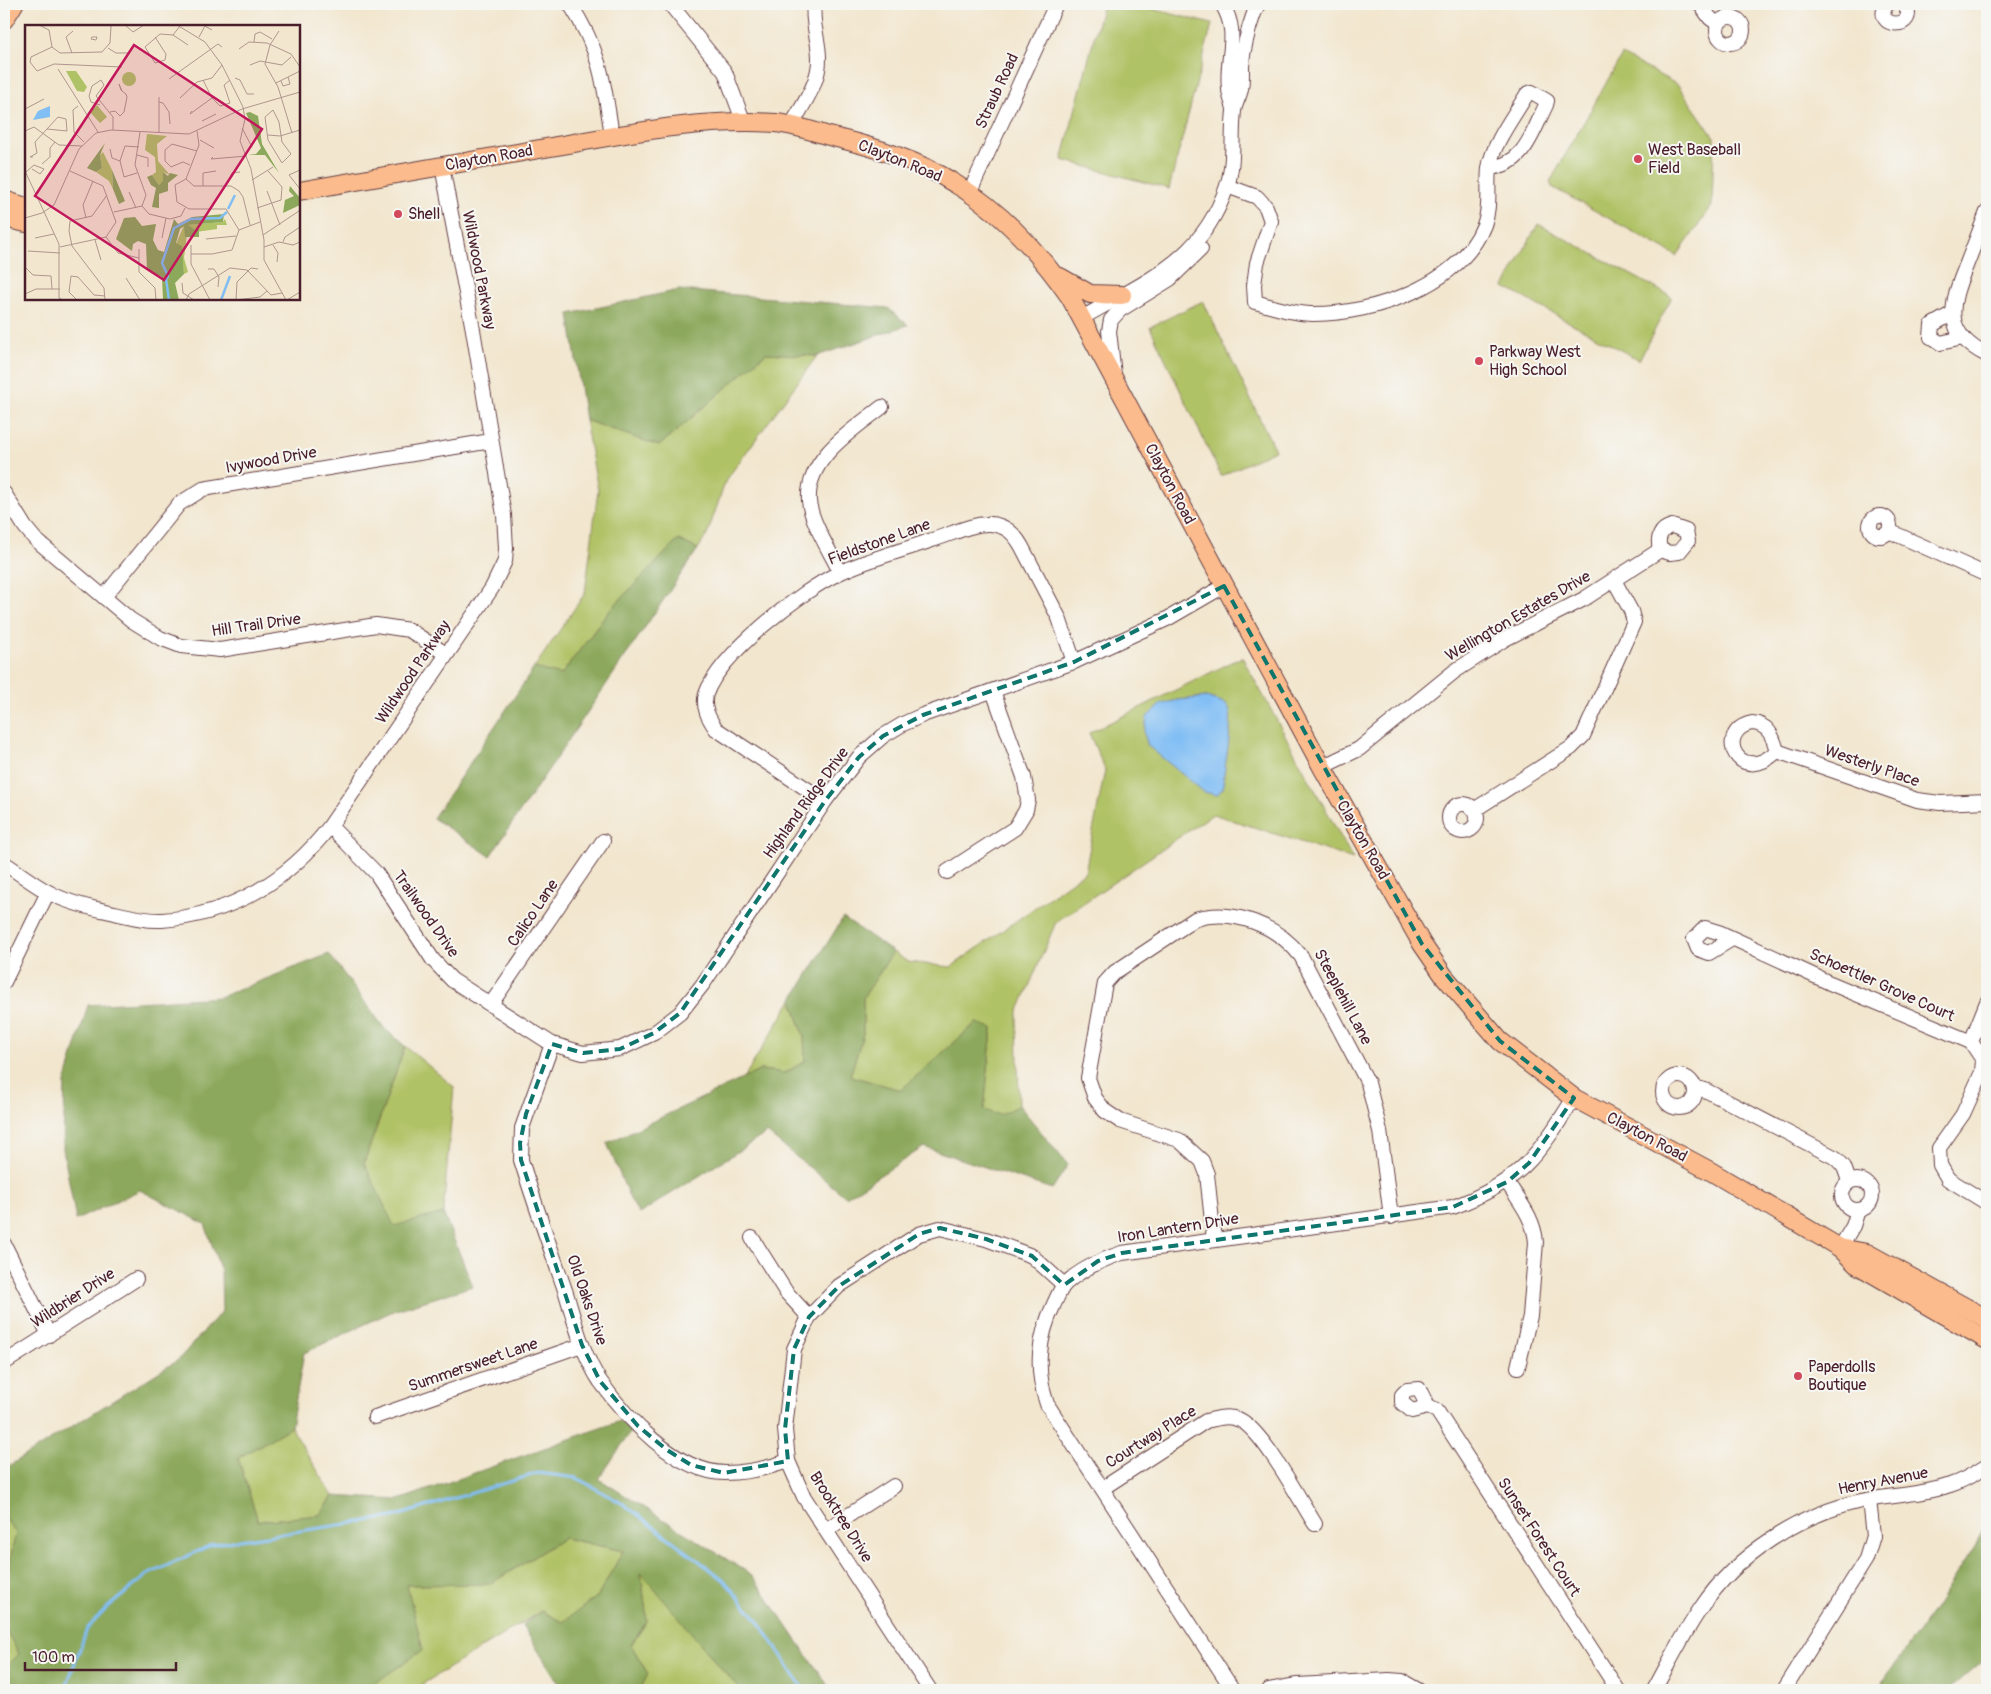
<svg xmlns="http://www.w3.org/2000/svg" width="1991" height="1694" font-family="Pangolin,sans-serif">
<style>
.green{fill:#b0c266;stroke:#7d7048;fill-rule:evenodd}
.forest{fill:#8ca85b;stroke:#6b6443}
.water{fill:#81bef4;stroke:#666e90}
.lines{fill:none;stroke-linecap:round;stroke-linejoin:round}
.stream{stroke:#81bef4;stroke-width:3}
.minor-casing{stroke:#633d43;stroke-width:16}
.major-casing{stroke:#633d43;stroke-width:20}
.minor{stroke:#fff;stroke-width:14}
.major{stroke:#fbbb8c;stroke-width:18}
.marked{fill:none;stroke:#0f766e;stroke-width:4;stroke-dasharray:10 6;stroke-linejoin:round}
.poi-dot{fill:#d1495b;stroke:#f6f6f2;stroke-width:2}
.labels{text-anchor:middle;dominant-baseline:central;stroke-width:4;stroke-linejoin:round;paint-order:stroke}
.street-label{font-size:16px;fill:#4a1f2b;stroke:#f6f6f2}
.poi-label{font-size:16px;fill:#4a1f2b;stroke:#f6f6f2;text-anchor:start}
.inset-river{fill:none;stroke:#81bef4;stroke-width:2.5}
.inset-road{fill:none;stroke:#af968d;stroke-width:1}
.view{fill:#c2185b;fill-opacity:0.15;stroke:#c2185b;stroke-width:2.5}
.inset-edge{fill:none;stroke:#4a1f2b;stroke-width:2.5}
</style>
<rect width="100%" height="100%" fill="#f6f6f2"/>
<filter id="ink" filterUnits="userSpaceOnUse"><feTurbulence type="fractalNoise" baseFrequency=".02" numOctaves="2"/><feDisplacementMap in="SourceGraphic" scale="10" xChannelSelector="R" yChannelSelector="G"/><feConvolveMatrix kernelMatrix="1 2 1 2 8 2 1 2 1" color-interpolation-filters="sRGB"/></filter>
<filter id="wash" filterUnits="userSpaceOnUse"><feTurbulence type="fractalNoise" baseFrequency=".0096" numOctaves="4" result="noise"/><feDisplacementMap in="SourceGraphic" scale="20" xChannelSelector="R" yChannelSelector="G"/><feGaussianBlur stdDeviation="1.12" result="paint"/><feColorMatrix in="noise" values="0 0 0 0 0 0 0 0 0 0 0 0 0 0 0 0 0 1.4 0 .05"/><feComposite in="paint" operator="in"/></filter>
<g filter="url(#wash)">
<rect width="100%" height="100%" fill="#f2e6ce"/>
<g class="green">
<path d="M1103 4H1133L1212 24 1169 189 1062 160Z"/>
<path d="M1622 55 1678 85 1714 137 1712 206 1677 256 1552 187 1550 182Z"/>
<path d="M1538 224 1672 297 1639 360 1504 287Z"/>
<path d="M1203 301 1275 450 1221 476 1150 327Z"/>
<path d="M766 353 817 356 726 480 707 535 698 549 678 540 610 610 561 675 534 668 585 593 598 490 585 420 659 446Z"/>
<path d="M1242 657 1353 859 1213 814 1056 922 1017 1015 1019 1105 1000 1116 984 1111 992 1029 976 1023 901 1090 850 1076 863 1034V998L893 952 908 962 951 967 1085 872 1105 770 1089 733ZM1207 697 1227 704 1223 788 1178 700Z"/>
<path d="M792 1000 804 1036 805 1061 785 1073 761 1070 743 1079Z"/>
<path d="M405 1046 454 1087 443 1213 394 1227 364 1163Z"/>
<path d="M291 1427 333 1496 320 1515 258 1521 238 1458Z"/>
<path d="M4 1517 16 1533 4 1587Z"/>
<path d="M564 1538 623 1551 598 1596 563 1623 541 1611 413 1690H356L372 1685 406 1585 490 1584Z"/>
<path d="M641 1572 731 1680 744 1690H640L648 1674 631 1645 647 1621Z"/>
<path d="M4 1626 19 1654 4 1669Z"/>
</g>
<g class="forest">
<path d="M679 290 888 308 908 325 817 356 766 353 659 446 585 420 569 314Z"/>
<path d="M678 540 698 549 490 856 433 818 534 668 561 675 610 610Z"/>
<path d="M843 918 893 952 863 998V1034L850 1076 901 1090 976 1023 992 1028 984 1110 1000 1115 1019 1105 1068 1165 1052 1189 924 1147 846 1197 767 1133 639 1214 630 1199 607 1143 761 1070 785 1073 805 1061 804 1036 792 1000Z"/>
<path d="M329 954 385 1029 405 1046 364 1163 394 1226 443 1213 473 1286 393 1311 304 1353 291 1427 238 1458 258 1521 320 1515 333 1496 399 1500 620 1421 631 1431 599 1479 752 1575 831 1690H744L731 1680 641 1573 647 1621 631 1645 648 1674 640 1690H563L522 1625 541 1611 563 1622 598 1596 623 1551 564 1538 490 1584 407 1585 423 1650 372 1685 356 1690H4V1669L19 1654 4 1626V1587L16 1533 4 1517V1469L178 1360 222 1311 221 1272 205 1224 140 1190 76 1220 63 1149 65 1083 88 1005 220 997Z"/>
<path d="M1987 1525V1657L1949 1690H1877L1935 1607Z"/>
</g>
<path class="water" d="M1207 697C1213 700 1221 701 1226 704 1238 711 1222 773 1223 788L1217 795 1204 792 1148 746 1144 733 1147 717 1161 704 1178 700Z"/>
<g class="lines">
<path class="stream" d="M65 1690 87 1629 107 1608 147 1575 213 1544 393 1517 538 1473 577 1478 625 1505 723 1579 760 1623 804 1690"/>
</g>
</g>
<g filter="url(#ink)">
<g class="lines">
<g class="minor-casing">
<g id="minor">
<path d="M570 4C601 52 604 82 612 136"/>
<path d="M670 4 725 72 744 123"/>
<path d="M1222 4C1241 35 1225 56 1229 89 1229 95 1232 102 1234 108"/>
<path d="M1700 4 1710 18 1718 24"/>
<path d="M1887 4C1870 30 1922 30 1904 4"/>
<circle cx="1730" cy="30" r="13"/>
<path d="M791 126C802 106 820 82 819 58 819 39 811 23 814 4"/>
<path d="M1227 186 1257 197 1266 207 1271 221 1257 263 1254 285 1255 302C1274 307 1294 314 1314 314 1374 314 1460 285 1484 225 1491 207 1487 187 1489 168 1493 143 1514 116 1527 94L1532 92 1547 101 1546 105C1532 133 1525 165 1489 168"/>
<path d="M969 194 1056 4"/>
<path d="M1987 212C1980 230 1973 248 1966 266 1950 305 1942 333 1987 355"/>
<path d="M1953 313 1932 325 1931 337 1940 343 1963 338"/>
<path d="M1082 318C1145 281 1202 262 1227 186 1235 162 1231 136 1234 111 1235 103 1240 96 1241 89 1243 78 1241 66 1243 55 1246 38 1251 19 1258 4"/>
<path d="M1114 375 1109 331 1111 320 1120 310 1170 279 1201 249"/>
<path d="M4 493 25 527 35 539 131 620 160 638 181 646 220 650 376 625 409 630 446 654"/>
<circle cx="1880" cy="526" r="10"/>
<path d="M1672 526 1686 531 1688 541 1679 552 1670 553 1660 550C1657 538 1660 529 1672 526Z"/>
<path d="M1889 531 1987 575"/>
<path d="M840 572C831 553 811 522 809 501 806 458 853 430 882 407"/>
<path d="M104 597 179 504 203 489 491 441"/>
<path d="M1752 723C1768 724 1773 736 1777 751 1739 788 1713 731 1752 723Z"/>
<path d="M1777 751 1917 800 1940 803 1987 801"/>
<path d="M1322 767 1359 749 1455 671 1505 639 1584 599 1660 550"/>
<path d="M825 801 716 729C709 719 702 707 706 694 720 654 801 591 839 573 868 559 902 551 932 540 950 535 972 523 990 524 1006 525 1015 534 1022 547L1059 618 1074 662"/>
<circle cx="1463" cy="818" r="14"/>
<path d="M1474 810 1571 748 1583 736 1634 622 1631 611 1614 580"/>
<path d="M330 826 376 873 433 960 452 980 552 1044 583 1053 620 1049 654 1033 680 1013 703 984 825 801 859 757 883 736 903 724 923 715 1074 662 1167 619 1224 586"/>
<path d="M4 863C18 872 33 884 48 892 66 902 86 907 106 911 124 915 144 921 162 920 231 915 289 880 330 826L492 588 505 561 506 548 504 515 473 330 442 166"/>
<path d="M947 872 1015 828 1026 810 1028 800 1024 777 993 691"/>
<path d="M1732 939 1709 953 1698 949 1694 939 1705 928 1721 933 1830 983 1971 1042 1983 1060 1982 1072 1963 1114 1939 1148 1940 1165 1948 1179 1987 1203"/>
<path d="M4 982 48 892"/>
<path d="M491 1004 603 841"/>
<path d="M1971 1042 1987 1002"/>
<path d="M552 1044 522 1128 521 1160C535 1205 551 1249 566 1293 575 1323 583 1355 600 1381 626 1418 676 1472 725 1473 746 1473 768 1468 788 1461"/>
<circle cx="1679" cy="1092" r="16"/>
<path d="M1694 1087 1707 1091 1836 1158 1844 1167 1849 1181"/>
<circle cx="1857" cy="1195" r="15"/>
<path d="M1507 1182C1519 1201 1534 1218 1536 1242L1530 1316 1518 1367"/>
<path d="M752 1238 786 1292 809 1317"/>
<path d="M1214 1240 1207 1174 1202 1161 1179 1140 1120 1121 1105 1111 1095 1098 1088 1078 1105 983 1115 972 1195 919C1233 908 1277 925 1301 956L1368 1083 1380 1131 1391 1217"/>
<path d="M4 1244 49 1335"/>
<path d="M1840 1248 1853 1226 1858 1210"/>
<path d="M4 1363 136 1279"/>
<path d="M1428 1407 1412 1411 1402 1403V1395L1407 1390 1419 1389 1428 1407 1437 1411 1618 1690"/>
<path d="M375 1417 582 1345"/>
<path d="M1103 1488 1206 1421C1218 1418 1228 1415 1240 1420 1263 1431 1300 1500 1315 1524"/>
<path d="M826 1530 894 1486"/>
<path d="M930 1690 804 1497 788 1461 785 1429 794 1349 809 1317 839 1286 919 1234 940 1228 986 1239 1032 1256 1064 1285"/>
<path d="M1233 1690 1047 1404C1035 1369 1038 1338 1054 1304 1057 1298 1060 1289 1065 1284 1081 1269 1101 1260 1122 1253L1453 1207C1520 1182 1537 1157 1574 1098"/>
<path d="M1269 1690 1297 1685 1389 1680 1402 1681 1418 1690"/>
<path d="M1654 1690C1669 1663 1683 1634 1701 1608 1737 1554 1798 1515 1861 1501 1891 1495 1922 1495 1950 1485 1963 1481 1976 1473 1987 1466"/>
<path d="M1784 1690 1866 1559 1873 1536 1869 1500"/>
</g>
</g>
<g class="major-casing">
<g id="major">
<path d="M4 20 14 4"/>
<path d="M299 191C383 177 467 162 551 147 625 134 700 118 776 123 795 125 815 132 833 137 874 147 918 160 954 183 1000 210 1040 254 1070 297L1322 767 1422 944 1444 976 1500 1041 1574 1098 1712 1172 1840 1248 1856 1264 1987 1340"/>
<path d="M4 200 26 207"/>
<path d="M4 218 26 223"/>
<path d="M1060 277 1090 294 1122 295"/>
<path d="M1840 1248 1867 1253 1987 1319"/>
</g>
</g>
<use href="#minor" class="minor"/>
<use href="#major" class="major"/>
</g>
</g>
<path class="marked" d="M1224 586 1422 944 1500 1041 1574 1098 1529 1163 1507 1182 1453 1207 1122 1253 1098 1261 1064 1285 1032 1256 986 1239 940 1228 919 1234 839 1286 809 1317 794 1349 785 1429 788 1461 724 1473 691 1465 667 1450 638 1426 600 1381 582 1345 521 1160 520 1143 526 1114 552 1044 583 1053 620 1049 654 1033 680 1013 825 801 859 757 883 736 923 715 1074 662Z"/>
<g class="poi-dot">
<circle cx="1638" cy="159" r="5"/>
<circle cx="398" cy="214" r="5"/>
<circle cx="1479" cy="361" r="5"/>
<circle cx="1798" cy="1376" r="5"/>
</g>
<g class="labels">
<g class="street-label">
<text transform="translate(997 91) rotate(-65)">Straub Road</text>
<text transform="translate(489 158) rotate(-10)">Clayton Road</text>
<text transform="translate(900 161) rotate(22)">Clayton Road</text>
<text transform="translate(479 270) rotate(79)">Wildwood Parkway</text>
<text transform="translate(271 460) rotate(-10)">Ivywood Drive</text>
<text transform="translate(1170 484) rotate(62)">Clayton Road</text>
<text transform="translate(879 542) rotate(-20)">Fieldstone Lane</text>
<text transform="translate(1518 616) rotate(-30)">Wellington Estates Drive</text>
<text transform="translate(256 625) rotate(-8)">Hill Trail Drive</text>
<text transform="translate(413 672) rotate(-56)">Wildwood Parkway</text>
<text transform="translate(1872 766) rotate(19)">Westerly Place</text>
<text transform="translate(806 803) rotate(-54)">Highland Ridge Drive</text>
<text transform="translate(1363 840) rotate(60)">Clayton Road</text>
<text transform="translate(533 913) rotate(-56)">Calico Lane</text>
<text transform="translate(426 914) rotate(55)">Trailwood Drive</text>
<text transform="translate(1882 985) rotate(24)">Schoettler Grove Court</text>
<text transform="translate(1343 997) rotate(62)">Steeplehill Lane</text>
<text transform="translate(1647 1137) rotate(28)">Clayton Road</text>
<text transform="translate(1178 1228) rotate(-9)">Iron Lantern Drive</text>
<text transform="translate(73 1298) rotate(-33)">Wildbrier Drive</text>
<text transform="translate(587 1300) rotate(71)">Old Oaks Drive</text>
<text transform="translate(473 1365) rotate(-19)">Summersweet Lane</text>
<text transform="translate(1151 1437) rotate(-32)">Courtway Place</text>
<text transform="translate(1883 1481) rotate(-11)">Henry Avenue</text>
<text transform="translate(841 1517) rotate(58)">Brooktree Drive</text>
<text transform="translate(1539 1537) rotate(57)">Sunset Forest Court</text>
</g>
<g class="poi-label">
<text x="1648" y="150">West Baseball<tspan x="1648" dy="18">Field</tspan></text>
<text x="408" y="214">Shell</text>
<text x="1489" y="352">Parkway West<tspan x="1489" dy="18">High School</tspan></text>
<text x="1808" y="1367">Paperdolls<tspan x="1808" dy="18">Boutique</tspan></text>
</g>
</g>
<g transform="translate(25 25)">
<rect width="275" height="275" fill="#f2e6ce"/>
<path d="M41 46H51L62 62 59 67 52 66ZM97 54a7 7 0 1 1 14 0a7 7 0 1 1-14 0ZM72 80 82 92 75 98 65 87ZM122 109 142 111 132 119 133 136 145 150 138 147V157L134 160 127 150 131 147 130 132 120 125ZM78 127 87 145 88 164 84 156 71 147 77 143 75 130ZM200 194 202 200H192V204L171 207 162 200 198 197ZM159 200 162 209 159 233 163 247 159 249 157 226 151 219Z" fill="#b0c266"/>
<path d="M225 87 233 91 237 119 254 148 240 130H223L231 129 236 123 221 88ZM80 118 75 130 77 143 71 147 62 143ZM87 145 100 176 94 179 88 164ZM138 147 143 151 145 148 153 150 143 158V166L134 169V183L127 182 131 163 126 160 122 152 127 150 134 160 138 156ZM265 161 275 173V180L258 188 260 175 269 171 264 166ZM199 189 198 197 163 200 171 206 174 204V212H160L159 201 155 204 151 218 157 221 159 249 150 258 154 275H138L137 252 122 245 121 219 113 216 108 219 107 226 91 214 99 193 110 192 117 201 131 199 128 215 133 225 139 227 149 194 153 199 167 192Z" fill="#8ca85b"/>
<path d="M25 81V92L8 95 13 86Z" fill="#81bef4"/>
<path class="inset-river" d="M203 184 210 170M144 275 141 254 143 251 137 238 149 203 166 194 195 193 202 187M196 275 205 251"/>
<path class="inset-road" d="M14 0 24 5 27 22 35 28 77 27 85 18 86 1M100 0 108 7 119 0M152 0 180 17 197 40 218 82 220 94 215 116 226 144 239 215V235L261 275M254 6 245 20 240 39 253 62 267 108M148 10 163 20M72 12 71 15 66 14 67 12ZM174 12 180 1 187 5M229 17 230 9 235 7 247 14M27 22 6 32 5 37 12 46 29 39 97 42M120 22 130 38 140 35 141 29 130 12M120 22 135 9 148 10 155 1M83 23 91 28H104M214 24 224 17 242 18 266 29 275 42M47 28 41 12 48 6M225 40 235 36 257 40 266 32M33 44 73 107M210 53 215 55 222 69H229M144 54 193 19 197 22M76 55 79 60 71 71 88 92V105M178 55 187 73M256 56 258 61 265 59 263 52M251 58 275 46M155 73 172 57 187 53 197 40M134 77 138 78 144 87 145 99M75 80 66 77 64 71 67 61 76 55M53 81 48 85 49 107 59 117M0 84 19 74M248 85 254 97 257 117 266 129 257 138 243 115 240 92ZM167 86 165 89 187 73 195 81 205 78 199 60 205 55M85 87 90 86 95 91 99 87 102 72 101 69 97 66 96 65 94 59 97 66M177 96 191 89M217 103 227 122M22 104 42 106 41 94 33 92M0 106 9 102 34 120 57 121M172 106 174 120 161 154 169 161H206L214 166 218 172 225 200M115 107 110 140 121 170 117 181M134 108V72M243 110 255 111 275 105M175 115 189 123M10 117 33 92M85 124 87 133 95 136M112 130 123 133V142M8 132H5L12 128 10 117M188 132 186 134 222 131M17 139 25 132V123L30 117M165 140 158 137 146 142 140 136V125L147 119 172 126M275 145 264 150 275 164M0 146 34 219V273L38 275M1 147 9 140 19 144 15 149 7 144M112 148 99 152 95 136 100 121 114 122M161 154 150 160 152 177 164 184H201L214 205M227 155 248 142M178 161V148L191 146M201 161 207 148 215 147M242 166 255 200M104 167 111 183M117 181 124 189 145 194 156 191 160 183M232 183 256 175 257 162 243 146M89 187 117 181M0 193 17 188 29 180 54 124 71 108 86 105 164 109 217 84 275 67M61 193 58 180 68 156M238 210 274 186M81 212 93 228 114 233M10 213 29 209M137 213 141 193M181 214 211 211M70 215 76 235M258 217 260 212 275 202M166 220V239L185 275M248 220 253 228 252 237M35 222 81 212 91 197 78 161 45 146M239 222 254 217 268 220 275 217M114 224V247L130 263 131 275M3 226 35 228M166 229H187L207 225 214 205 235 197M0 242 8 250 26 251 27 264M183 244H189L194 252 193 262M101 253 115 275M157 258 158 268 169 275M0 269 11 264H35M52 275 44 267 46 251 53 252 69 270 80 271M80 275 79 263 47 221 44 206 45 196 67 191 82 170M161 275 164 269 205 243 222 245 246 270 257 268M211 275 212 257 226 243 233 244M211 275 235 272 242 266M262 275 275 267"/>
<path class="view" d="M109 20 237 104 139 255 10 171Z"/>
<rect width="275" height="275" class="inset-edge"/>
</g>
<rect width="1991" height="1694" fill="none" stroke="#f6f6f2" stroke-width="20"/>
<path d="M25 1662v8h151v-8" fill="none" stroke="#4a1f2b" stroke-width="2.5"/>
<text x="32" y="1662" font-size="15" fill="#4a1f2b" stroke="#f6f6f2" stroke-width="4" paint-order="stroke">100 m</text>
</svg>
